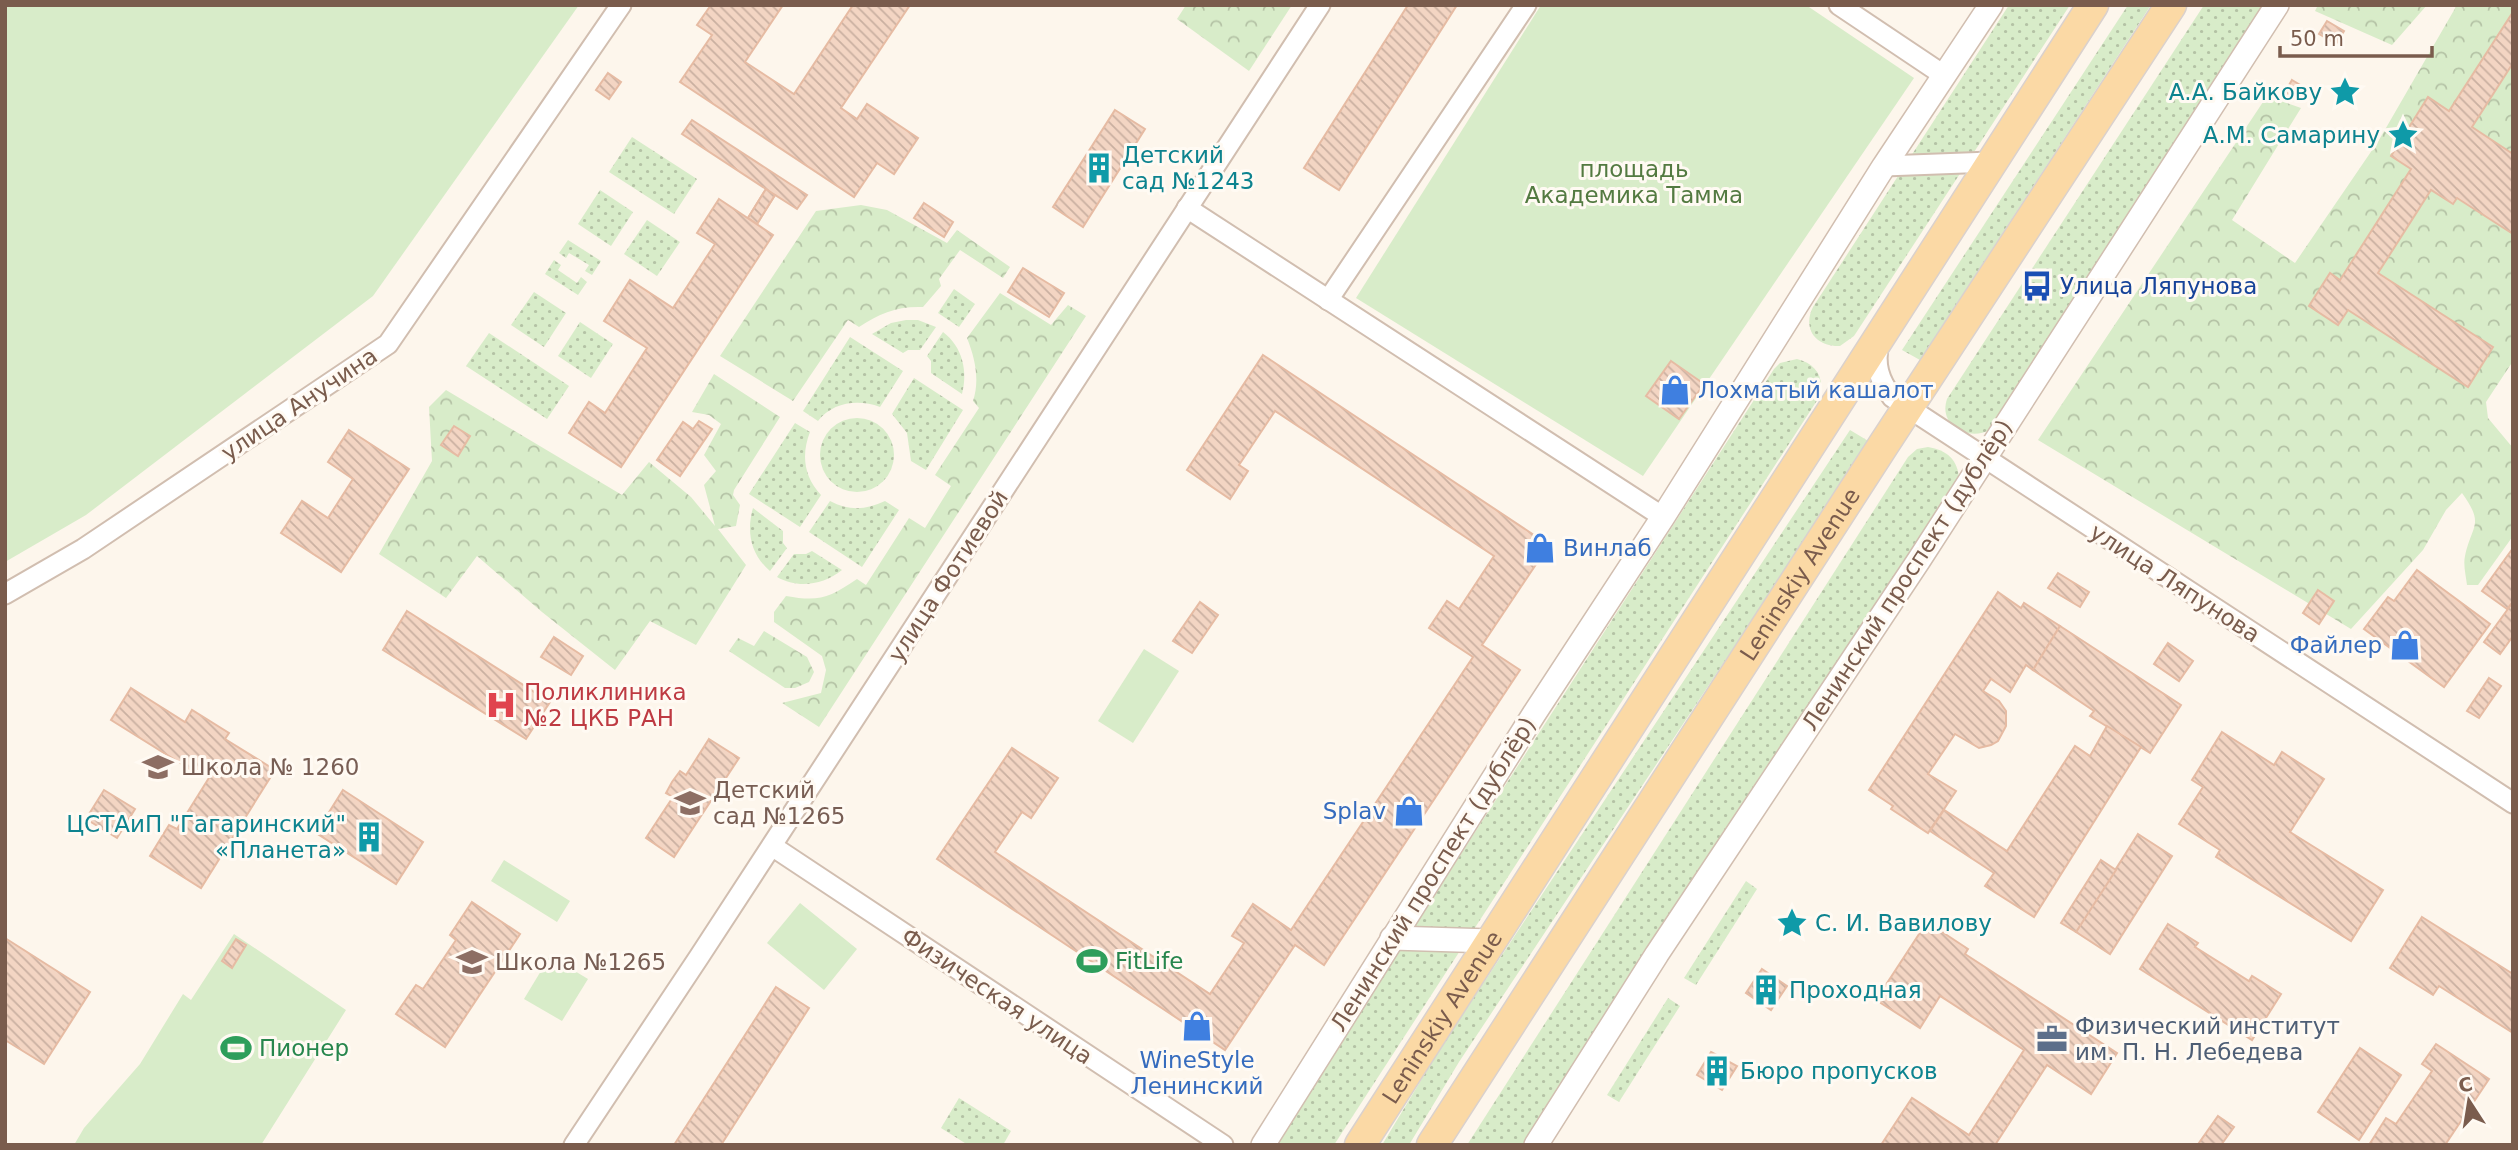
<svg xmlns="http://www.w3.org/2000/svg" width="2518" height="1150" font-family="'DejaVu Sans',sans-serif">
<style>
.grass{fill:url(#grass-dots)}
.forest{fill:url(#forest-crowns)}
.green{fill:#d8ecc9}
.building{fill:url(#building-back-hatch);stroke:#e6bba3;stroke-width:2}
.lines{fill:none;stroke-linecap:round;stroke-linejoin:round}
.minor-casing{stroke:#d1beb0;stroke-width:23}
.tertiary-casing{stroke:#d1beb0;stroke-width:26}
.primary-casing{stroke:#dad1cd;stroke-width:33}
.minor{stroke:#fff;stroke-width:19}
.tertiary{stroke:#fff;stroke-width:23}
.primary{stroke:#fbd9a5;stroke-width:30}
.labels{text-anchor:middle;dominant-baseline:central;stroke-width:6;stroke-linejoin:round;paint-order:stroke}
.culture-label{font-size:23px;fill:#0d838f;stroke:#fffaf3;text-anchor:start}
.park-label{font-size:23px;fill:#537a41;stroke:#fffaf3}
.transit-label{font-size:23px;fill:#164399;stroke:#fffaf3;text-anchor:start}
.shop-label{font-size:23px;fill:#366cbe;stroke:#fffaf3;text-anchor:start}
.street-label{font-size:23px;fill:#7a5c4d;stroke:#fffaf3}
.health-label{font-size:23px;fill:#be3a42;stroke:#fffaf3;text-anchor:start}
.education-label{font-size:23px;fill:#785e54;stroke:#fffaf3;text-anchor:start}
.leisure-label{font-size:23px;fill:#27864d;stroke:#fffaf3;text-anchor:start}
.service-label{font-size:23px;fill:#4e5e75;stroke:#fffaf3;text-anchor:start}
</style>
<defs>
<pattern id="grass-dots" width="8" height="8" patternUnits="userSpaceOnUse" patternTransform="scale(1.75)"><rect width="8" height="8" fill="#d8ecc9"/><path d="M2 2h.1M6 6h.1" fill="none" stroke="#b4c2a5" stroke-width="1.8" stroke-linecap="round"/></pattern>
<pattern id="forest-crowns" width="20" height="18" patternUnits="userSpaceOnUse" patternTransform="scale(1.75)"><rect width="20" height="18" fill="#d8ecc9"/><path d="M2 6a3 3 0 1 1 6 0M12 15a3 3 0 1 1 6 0" fill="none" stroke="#b4c2a5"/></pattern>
<pattern id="building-back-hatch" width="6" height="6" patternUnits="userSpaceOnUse" patternTransform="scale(1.75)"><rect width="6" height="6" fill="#f3d5c3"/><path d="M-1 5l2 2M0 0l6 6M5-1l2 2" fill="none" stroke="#cab0a1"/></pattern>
</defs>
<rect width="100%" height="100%" fill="#fdf6ec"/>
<g class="grass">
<path d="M2009 5H2070L1854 336 1840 346C1816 347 1802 329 1813 307Z"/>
<path d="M2128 5H2151L1920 360 1902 350Z"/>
<path d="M2204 5H2266L1990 430C1968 441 1938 426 1947 399Z"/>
<path d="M632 137 697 179 674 214 609 172Z"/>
<path d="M600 190 633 212 611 246 578 224Z"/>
<path d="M647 220 680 242 657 276 624 254Z"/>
<path d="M568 240 601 261 592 275 585 271 589 265 569 253 566 258 559 253Z"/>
<path d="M554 260 561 265 558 270 577 283 581 277 587 282 578 295 545 274Z"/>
<path d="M954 289 975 304 959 327 938 313Z"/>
<path d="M534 292 566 313 544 347 511 325Z"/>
<path d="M906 320H918L936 327 920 350H908L903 353 872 334 891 323Z"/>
<path d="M580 322 613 344 591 378 558 356Z"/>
<path d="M943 332C963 347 968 372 962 394L931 373V361L927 356Z"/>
<path d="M489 333 569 386 547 419 466 366Z"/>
<path d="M850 337 903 371 880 407C858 399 833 402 818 421L803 411Z"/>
<path d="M1797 359C1817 364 1826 379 1818 399L1334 1145H1273L1774 369 1780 363Z"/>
<path d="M914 378 963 410 926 470 911 461 907 433 892 414Z"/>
<circle cx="857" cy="455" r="37"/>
<path d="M795 423 810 432C801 455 804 477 821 495L800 527 749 494Z"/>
<path d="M1850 430 1870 442 1459 1062 1409 1145H1382L1441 1047Z"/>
<path d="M1928 447C1947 450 1958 460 1959 479L1531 1145H1467L1908 457 1917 449Z"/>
<path d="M830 501C849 511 866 510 885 501L899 510 862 567 809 532Z"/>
<path d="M753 508 783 531V543L787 548 770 571C751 555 746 532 753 508Z"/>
<path d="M812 551 842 570C823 585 798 589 777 577L794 554H806Z"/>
<path d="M1746 881 1757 889 1696 985 1684 978Z"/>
<path d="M1668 998 1680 1006 1619 1102 1607 1095Z"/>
<path d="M959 1098 1011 1131 1003 1145H968L941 1128Z"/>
</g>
<g class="forest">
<path d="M1186 5H1292L1249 71 1177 19Z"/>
<path d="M2318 5H2427L2392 45 2315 11Z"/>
<path d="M2457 5H2513V361L2486 402 2488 418 2513 448V536L2478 585H2467C2466 576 2463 565 2465 556 2472 524 2485 525 2462 493L2446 510 2423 550 2351 629 2038 440 2267 96 2301 108 2232 220 2295 263 2379 140Z"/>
<path d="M861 205 887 210 947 243 957 230 1010 267 1003 278 960 250 939 279 941 286 923 307C897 306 880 313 859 327L848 320 793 401 720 356 816 211Z"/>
<path d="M1000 293 1051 325 1068 305 1086 316 819 727 782 703 821 693 826 670 822 656 774 622V612L786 596C819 602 829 598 857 579L866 585 909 518 925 528 951 486 935 475 979 408 973 401C980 380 975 358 967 338Z"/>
<path d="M714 374 780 417 734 490 733 495 740 505 736 526 718 529 746 565 696 645 650 621 615 670 542 612 477 556 446 598 379 554 432 461 429 407 446 390 622 495 649 462 691 497 715 526 704 485 716 471 704 455 721 424 709 415 692 412Z"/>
<path d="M764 631 807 657 814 672 809 682 795 688H785L729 651 738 638 754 646Z"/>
</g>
<g class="green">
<path d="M5 5H579L373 296 86 515 5 562Z"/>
<path d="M1541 5H1806L1914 78 1643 476 1356 298Z"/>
<path d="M1144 649 1179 671 1133 743 1098 721Z"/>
<path d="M504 860 570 901 557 922 491 881Z"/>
<path d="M800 903 857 949 824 990 767 943Z"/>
<path d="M234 934 346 1010 261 1145H74L84 1128 140 1064 183 994 191 1000Z"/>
<path d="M550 956 588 979 562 1021 524 999Z"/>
</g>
<g class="building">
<path d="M711 5H783L745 62 794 94 853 5H910L841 108 857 119 867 104 918 138 894 174 877 163 854 197 680 82 712 35 697 25Z"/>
<path d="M1408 5H1457L1339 190 1304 168Z"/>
<path d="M2513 12V63L2472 127 2513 154V234L2457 198 2453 204 2431 190 2378 273 2493 347 2468 387 2348 310 2338 325 2309 306 2330 273 2340 280 2411 169 2391 156 2428 97 2449 111Z"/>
<path d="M2327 21 2344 31 2336 44 2319 34Z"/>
<path d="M608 73 621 82 609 99 596 90Z"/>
<path d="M2292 80 2307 89 2299 100 2285 92Z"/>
<path d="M1115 110 1145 129 1083 227 1053 207Z"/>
<path d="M692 120 807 195 797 209 775 195 757 224 748 218 766 189 682 134Z"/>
<path d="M766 189 775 195 757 224 748 218Z"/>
<path d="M719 199 773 235 621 467 569 433 589 402 605 413 647 348 604 321 630 280 673 308 715 244 697 233Z"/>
<path d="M924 203 953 222 944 237 914 218Z"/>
<path d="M1023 268 1064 293 1049 317 1008 292Z"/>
<path d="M1263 355 1549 545 1482 645 1520 670 1324 965 1295 945 1225 1050 937 859 1012 748 1058 778 1031 818 1022 812 995 852 1210 994 1244 943 1232 936 1253 904 1291 930 1473 657 1429 628 1447 601 1459 609 1494 556 1275 411 1239 465 1248 471 1230 499 1187 470Z"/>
<path d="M1671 361 1704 384 1679 419 1646 396Z"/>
<path d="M699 421 712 429 680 476 657 460 683 422 693 429Z"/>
<path d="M454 426 470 436 458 456 441 445Z"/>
<path d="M349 430 409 469 341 572 281 533 302 501 328 518 353 479 328 462Z"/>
<path d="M2513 548V602L2507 609 2482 591Z"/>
<path d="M2417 570 2490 624 2444 687 2364 629 2388 597 2394 601Z"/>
<path d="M2058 573 2089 592 2080 607 2048 588Z"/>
<path d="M2318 590 2334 601 2319 624 2303 613Z"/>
<path d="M1998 592 2021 608 2024 603 2060 626 2033 670 2026 665 2010 692 1991 679 1983 691 1999 701 2006 711V726L1998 741 1991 745 1979 748 1955 734 1928 774 1956 791 1928 833 1891 809 1893 806 1869 790Z"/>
<path d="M1200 602 1218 615 1192 653 1173 641Z"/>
<path d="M2513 602V636L2500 654 2484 642Z"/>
<path d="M407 611 550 702 526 739 383 650Z"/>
<path d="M2060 626 2181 705 2150 753 2090 716 2094 711 2033 670Z"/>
<path d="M554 637 583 656 571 675 541 657Z"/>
<path d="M2168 643 2193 661 2179 681 2154 664Z"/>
<path d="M2489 678 2501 686 2479 718 2467 711Z"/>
<path d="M131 688 185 722 192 710 229 733 225 739 275 770 201 888 150 856 169 825 177 829 212 773 205 769 201 776 111 720Z"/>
<path d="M2107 726 2141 747 2034 917 1985 886 1994 873 1930 831 1944 810 2007 851 2075 746 2090 756Z"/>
<path d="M2222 732 2274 765 2282 752 2324 779 2290 832 2383 890 2351 941 2216 857 2220 850 2179 824 2203 787 2192 780Z"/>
<path d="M709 739 739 758 674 857 646 838 673 797 666 793 672 782 680 771 686 775Z"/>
<path d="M104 790 135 809 117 838 86 819Z"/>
<path d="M343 790 423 842 396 884 316 833Z"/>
<path d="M2138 834 2172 856 2110 954 2076 932Z"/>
<path d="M2101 860 2116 870 2076 932 2061 923Z"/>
<path d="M472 902 520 934 445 1047 396 1014 416 985 423 989 456 940 450 935Z"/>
<path d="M2422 917 2513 974V1033L2439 986 2433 995 2390 968Z"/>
<path d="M1927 922 1968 949 1965 954 2117 1053 2091 1094 2047 1065 1995 1145H1881L1912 1098 1969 1135 2024 1050 1940 996 1920 1028 1876 1000Z"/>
<path d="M2168 924 2198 943 2195 947 2249 981 2252 976 2281 994 2252 1040 2140 969Z"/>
<path d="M5 938 90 992 44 1064 5 1040Z"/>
<path d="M236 939 246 945 232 968 222 961Z"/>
<path d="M1762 969 1787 986 1771 1010 1746 993Z"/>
<path d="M776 987 809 1008 721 1145H674Z"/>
<path d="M2436 1044 2489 1079 2445 1145H2369L2386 1118 2396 1124 2432 1071 2422 1064Z"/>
<path d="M2360 1048 2401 1075 2359 1140 2318 1112Z"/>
<path d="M1711 1052 1737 1066 1722 1090 1697 1075Z"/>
<path d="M2218 1116 2234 1127 2221 1145H2201L2199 1143Z"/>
</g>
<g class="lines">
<g class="minor-casing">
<g id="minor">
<path d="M1839 5 1945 76"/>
<path d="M1884 166 1991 162"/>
<path d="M1187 208 1663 517"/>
<path d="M1328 300 1526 5"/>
<path d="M1879 343C1874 364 1879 380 1892 397L2513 803"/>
<path d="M5 594 83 549 388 344 621 5"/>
<path d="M772 846 1223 1145"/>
<path d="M574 1145 699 957 1320 5"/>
</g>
</g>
<g class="tertiary-casing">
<g id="tertiary">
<path d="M1392 938 1491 941"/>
<path d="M1263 1145 1534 714 1663 517 1884 166 1991 5"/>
<path d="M1536 1145 1657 954 1919 560 2277 5"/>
</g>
</g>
<g class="primary-casing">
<g id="primary">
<path id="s1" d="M1360 1145 2093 5"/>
<path id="s2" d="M1432 1145 1884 444 2171 5"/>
</g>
</g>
<use href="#minor" class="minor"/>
<use href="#tertiary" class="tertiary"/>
<use href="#primary" class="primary"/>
</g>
<defs>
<g id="sight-bare" transform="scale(2.415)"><path d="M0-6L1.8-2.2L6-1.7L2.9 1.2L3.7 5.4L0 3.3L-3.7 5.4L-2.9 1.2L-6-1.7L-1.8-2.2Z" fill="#0f9aa8" stroke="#fffaf3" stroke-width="2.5" paint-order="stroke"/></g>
<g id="building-bare" transform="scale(2.415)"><path d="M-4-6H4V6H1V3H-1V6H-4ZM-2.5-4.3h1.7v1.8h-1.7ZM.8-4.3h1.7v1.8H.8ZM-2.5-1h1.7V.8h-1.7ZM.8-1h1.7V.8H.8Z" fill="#0f9aa8" stroke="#fffaf3" stroke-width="2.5" paint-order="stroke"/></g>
<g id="bus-bare" transform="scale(2.415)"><path d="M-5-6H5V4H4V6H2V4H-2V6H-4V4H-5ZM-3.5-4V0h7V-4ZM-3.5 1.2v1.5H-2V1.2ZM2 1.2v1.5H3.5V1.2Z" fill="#1a4fb4" stroke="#fffaf3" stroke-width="2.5" paint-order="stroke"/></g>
<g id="shop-bare" transform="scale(2.415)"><path d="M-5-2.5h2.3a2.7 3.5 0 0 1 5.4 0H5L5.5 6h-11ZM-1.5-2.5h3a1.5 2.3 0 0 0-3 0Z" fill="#3f7fe0" stroke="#fffaf3" stroke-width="2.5" paint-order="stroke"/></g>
<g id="hospital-bare" transform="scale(2.415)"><path d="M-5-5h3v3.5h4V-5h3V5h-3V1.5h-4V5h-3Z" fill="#e0444e" stroke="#fffaf3" stroke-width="2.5" paint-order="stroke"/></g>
<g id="school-bare" transform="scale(2.415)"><path d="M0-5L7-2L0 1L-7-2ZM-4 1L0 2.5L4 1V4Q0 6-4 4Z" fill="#8d6e63" stroke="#fffaf3" stroke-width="2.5" paint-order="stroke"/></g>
<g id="stadium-bare" transform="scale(2.415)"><path d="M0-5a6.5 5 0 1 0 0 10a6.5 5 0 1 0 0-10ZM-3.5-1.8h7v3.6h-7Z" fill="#2e9e5b" stroke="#fffaf3" stroke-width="2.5" paint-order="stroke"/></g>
<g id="office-bare" transform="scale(2.415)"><path d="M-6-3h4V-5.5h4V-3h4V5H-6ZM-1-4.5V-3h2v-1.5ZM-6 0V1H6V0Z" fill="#5c6f8a" stroke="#fffaf3" stroke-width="2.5" paint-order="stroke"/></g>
</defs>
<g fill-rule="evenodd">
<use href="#sight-bare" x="2345" y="92"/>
<use href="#sight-bare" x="2403" y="135"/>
<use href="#building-bare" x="1099" y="168"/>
<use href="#bus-bare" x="2037" y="286"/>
<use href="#shop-bare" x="1675" y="390"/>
<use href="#shop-bare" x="1540" y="548"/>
<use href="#shop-bare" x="2405" y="645"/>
<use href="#hospital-bare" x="501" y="705"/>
<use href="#school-bare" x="158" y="767"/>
<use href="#school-bare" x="690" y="803"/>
<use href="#shop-bare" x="1409" y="811"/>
<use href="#building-bare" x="369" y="837"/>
<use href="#sight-bare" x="1792" y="923"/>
<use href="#stadium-bare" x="1092" y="961"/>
<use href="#school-bare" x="472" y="962"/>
<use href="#building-bare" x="1766" y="990"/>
<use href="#shop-bare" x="1197" y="1026"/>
<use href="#office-bare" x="2052" y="1039"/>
<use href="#stadium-bare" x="236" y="1048"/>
<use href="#building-bare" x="1717" y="1071"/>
</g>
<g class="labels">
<g class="culture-label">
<text x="2322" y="92" text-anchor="end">А.А. Байкову</text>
<text x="2380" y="135" text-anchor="end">А.М. Самарину</text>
<text x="1122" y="155">Детский<tspan x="1122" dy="26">сад №1243</tspan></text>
<text x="346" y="824" text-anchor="end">ЦСТАиП "Гагаринский"<tspan x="346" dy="26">«Планета»</tspan></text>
<text x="1815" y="923">С. И. Вавилову</text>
<text x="1789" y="990">Проходная</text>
<text x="1740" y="1071">Бюро пропусков</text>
</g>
<g class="park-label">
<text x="1634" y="169">площадь<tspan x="1634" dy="26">Академика Тамма</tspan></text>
</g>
<g class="transit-label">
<text x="2060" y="286">Улица Ляпунова</text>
</g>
<g class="shop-label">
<text x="1698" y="390">Лохматый кашалот</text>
<text x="1563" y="548">Винлаб</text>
<text x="2382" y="645" text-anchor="end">Файлер</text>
<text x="1386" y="811" text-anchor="end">Splav</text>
<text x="1197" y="1060" text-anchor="middle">WineStyle<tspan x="1197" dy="26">Ленинский</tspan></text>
</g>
<g class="street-label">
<text transform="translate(299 404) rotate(-34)">улица Анучина</text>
<text stroke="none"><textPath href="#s2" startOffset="679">Leninskiy Avenue</textPath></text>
<text transform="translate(1907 575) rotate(-57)">Ленинский проспект (дублёр)</text>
<text transform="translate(948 576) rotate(-57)">улица Фотиевой</text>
<text transform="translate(2175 583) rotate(33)">улица Ляпунова</text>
<text transform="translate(1433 874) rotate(-58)">Ленинский проспект (дублёр)</text>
<text transform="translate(997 996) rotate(34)">Физическая улица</text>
<text stroke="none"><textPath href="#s1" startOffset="152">Leninskiy Avenue</textPath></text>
</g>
<g class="health-label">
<text x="524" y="692">Поликлиника<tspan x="524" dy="26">№2 ЦКБ РАН</tspan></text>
</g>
<g class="education-label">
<text x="181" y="767">Школа № 1260</text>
<text x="713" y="790">Детский<tspan x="713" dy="26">сад №1265</tspan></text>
<text x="495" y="962">Школа №1265</text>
</g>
<g class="leisure-label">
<text x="1115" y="961">FitLife</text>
<text x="259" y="1048">Пионер</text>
</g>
<g class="service-label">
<text x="2075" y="1026">Физический институт<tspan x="2075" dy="26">им. П. Н. Лебедева</tspan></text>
</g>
</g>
<rect width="2518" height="1150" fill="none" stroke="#7a5c4d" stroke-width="14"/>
<g transform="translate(2469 1101) rotate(348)" stroke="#fffaf3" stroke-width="5" paint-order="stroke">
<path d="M0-5L12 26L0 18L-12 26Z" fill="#7a5c4d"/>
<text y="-10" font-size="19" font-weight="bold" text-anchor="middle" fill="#7a5c4d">С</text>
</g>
<path d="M2280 46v10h152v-10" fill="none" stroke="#7a5c4d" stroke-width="3.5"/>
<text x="2290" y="46" font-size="21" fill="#7a5c4d" stroke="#fffaf3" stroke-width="5" paint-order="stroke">50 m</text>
</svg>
